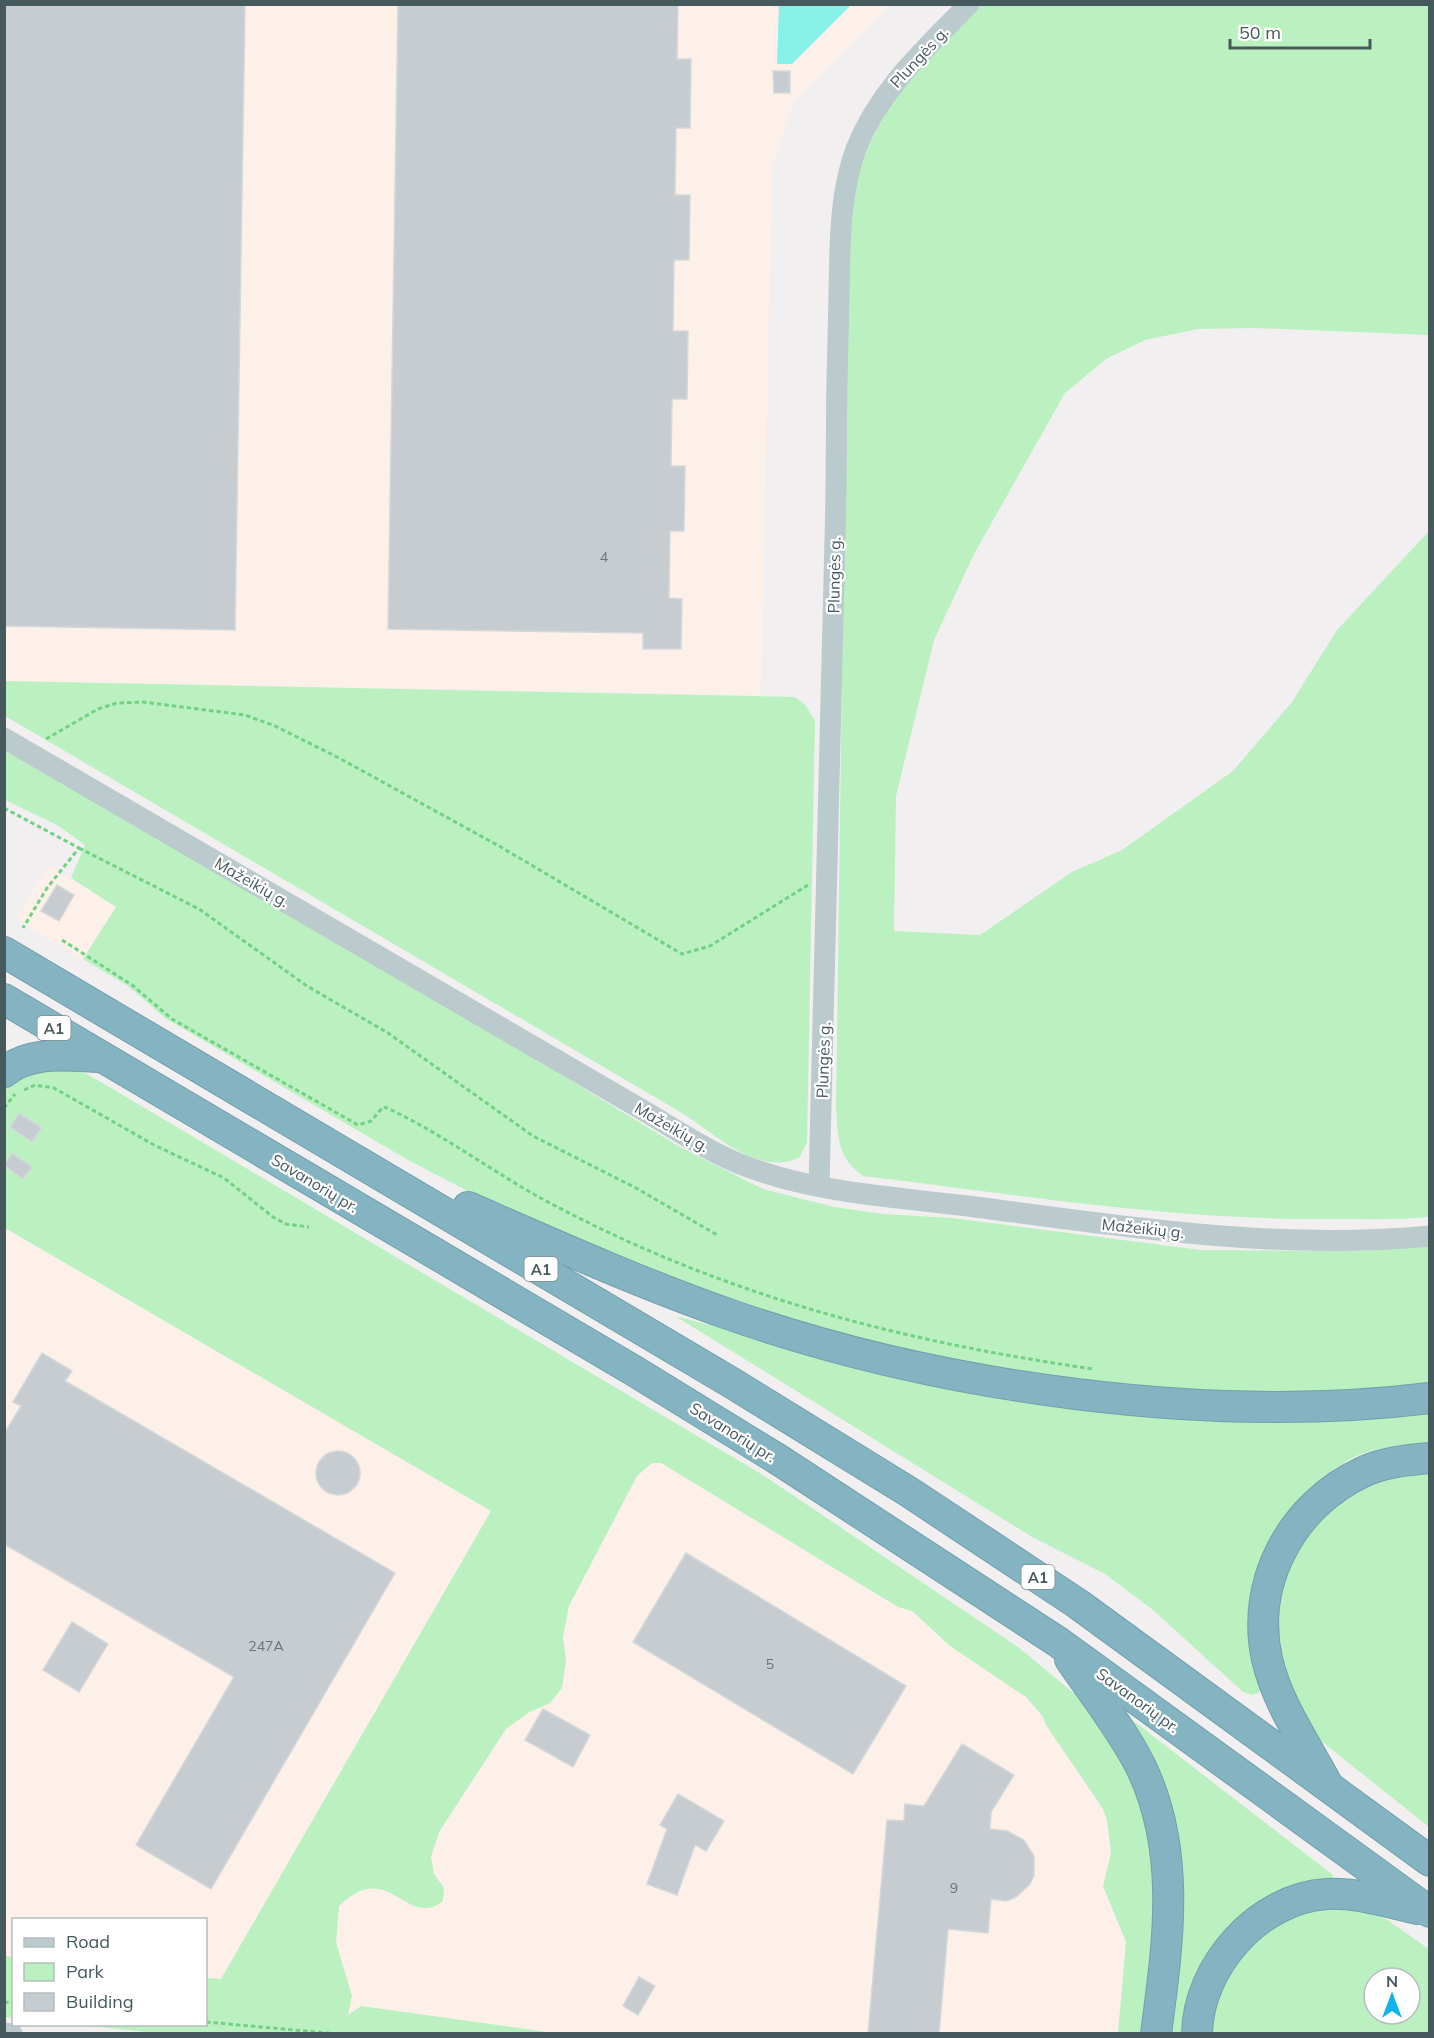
<svg xmlns="http://www.w3.org/2000/svg" width="1434" height="2038" font-family="Mulish,sans-serif">
<style>
.commercial{fill:#fdf0e8}
.green{fill:#bbf1c0;fill-rule:evenodd}
.water{fill:#86f1e6}
.building{fill:#c6cccf;stroke:#d3d8db;stroke-width:1.5}
.lines{fill:none;stroke-linecap:round;stroke-linejoin:round}
.highway-casing{stroke:#70a0ac;stroke-width:32}
.path{stroke:#72d184;stroke-width:3;stroke-dasharray:4.5 3;stroke-linecap:butt}
.minor{stroke:#bacacd;stroke-width:21}
.highway{stroke:#84b4c1;stroke-width:30}
.labels{text-anchor:middle;dominant-baseline:central;stroke-width:4.5;stroke-linejoin:round;paint-order:stroke}
.number-label{font-size:14px;fill:#66767a}
.shield{fill:#fff;stroke:#7e8c8e;stroke-width:1.5}
.shield-label{font-size:15px;font-weight:bold;fill:#465a5e}
.street-label{font-size:16px;fill:#465a5e;stroke:#fff}
</style>
<rect width="100%" height="100%" fill="#f2eff0"/>
<g class="commercial">
<path d="M5 5H889L792 104 772 169 761 695 5 681Z"/>
<path d="M49 865 116 907 83 959 16 919Z"/>
<path d="M5 1228 491 1511 221 1979 206 1978V1920H14L13 1957 5 1956Z"/>
<path d="M652 1463H661L898 1607 912 1611 950 1646 1026 1697 1043 1717 1046 1725 1103 1809 1107 1820 1111 1853 1104 1886 1126 1942 1118 2034H555L361 2006 347 2016 342 1966 336 1942 339 1906 349 1896 365 1888H381L418 1909 444 1888 434 1874 431 1857 439 1832 506 1729 528 1713 550 1703 566 1661 563 1637 569 1606 637 1476Z"/>
</g>
<g class="green">
<path d="M980 5H1429V335L1255 328 1198 329 1145 340 1106 359 1065 393 974 554 934 640 896 796 894 931 980 935 1072 872 1122 850 1233 771 1292 702 1337 630 1429 531V1217C1400 1220 1369 1219 1338 1219 1179 1221 1021 1195 863 1176 837 1157 838 1137 836 1107L847 308C848 271 847 234 854 198 867 118 924 58 980 5Z"/>
<path d="M5 681 795 697 806 706 815 721 807 1143 799 1158C756 1176 717 1135 682 1113L5 716Z"/>
<path d="M5 750 389 970 680 1147 763 1189 834 1207 884 1214 952 1218 1201 1250 1357 1251 1429 1246V1388L1231 1398 1005 1374 786 1323 519 1218 408 1160 165 1018 128 986 83 959 116 907 71 878 85 845 57 825 5 800Z"/>
<path d="M61 1066 87 1074 106 1085 763 1475 1018 1647 1087 1704 1109 1733 1150 1813 1161 1897 1148 2033H1118L1126 1942 1103 1886 1111 1853 1107 1820 1103 1809 1046 1725 1043 1717 1026 1697 950 1646 912 1611 898 1607 661 1463H652L637 1476 569 1606 563 1637 566 1661 562 1688 550 1703 528 1713 506 1729 439 1832 431 1857 434 1874 444 1888 443 1901C406 1930 389 1857 339 1906L336 1942 352 1996 348 2015 361 2006 555 2033 166 2034 79 2025 206 2024V1978L221 1979 491 1511 5 1228V1084L19 1071Z"/>
<path d="M675 1316 931 1382 1429 1411V1443C1401 1444 1366 1448 1342 1464 1293 1495 1252 1556 1250 1614 1249 1639 1258 1667 1262 1691L1253 1695 1243 1692 1153 1610 1105 1574 1032 1537Z"/>
<path d="M1429 1469V1827L1320 1740 1294 1708 1271 1630 1289 1553 1313 1519 1381 1474Z"/>
<path d="M1131 1719 1333 1875 1332 1879 1274 1899 1187 2033H1163L1175 1937 1127 1720Z"/>
<path d="M1355 1906 1386 1919 1429 1949V2033L1204 2034 1232 1957 1300 1908ZM1374 1978H1410V2014H1374Z"/>
<path d="M5 1956 13 1957V2018L5 2017Z"/>
</g>
<path class="water" d="M779 5V4L851 5 792 64H777Z"/>
<g class="building">
<path d="M4 4H245L235 630 4 626Z"/>
<path d="M398 4H678L677 59H691L690 128H676L675 195H690L689 260H674L673 331H688L687 399H672L671 466H685L684 531H670L669 598 682 599 681 649H643V633L388 629Z"/>
<path d="M773 71H790V93H774Z"/>
<path d="M57 885 74 895 59 921 41 911Z"/>
<path d="M19 1113 42 1128 32 1142 10 1127Z"/>
<path d="M12 1153 32 1167 23 1179 4 1165Z"/>
<path d="M42 1353 72 1371 65 1381 395 1573 211 1889 136 1845 234 1677 4 1544V1434L21 1406 13 1402Z"/>
<circle cx="338" cy="1473" r="22"/>
<path d="M686 1553 906 1686 853 1774 633 1642Z"/>
<path d="M72 1622 108 1644 79 1692 43 1670Z"/>
<path d="M543 1709 590 1735 573 1767 525 1740Z"/>
<path d="M962 1744 1014 1775 991 1812 990 1829 1007 1831 1024 1840 1034 1856V1875L1030 1884 1016 1897 1006 1901 991 1899 988 1933 948 1929 939 2034H868L887 1820 904 1821 905 1804 924 1806Z"/>
<path d="M678 1794 724 1821 706 1851 695 1845 677 1895 647 1884 667 1829 660 1825Z"/>
<path d="M639 1977 655 1986 638 2015 623 2006Z"/>
</g>
<g class="lines">
<g class="highway-casing">
<g id="highway">
<path d="M4 952 732 1383 909 1492 1078 1604 1430 1861"/>
<path d="M4 999 636 1372 779 1460 1058 1642 1430 1912"/>
<path d="M4 1072C31 1050 67 1056 99 1057"/>
<path d="M468 1207C555 1245 642 1284 731 1315 941 1388 1209 1425 1430 1398"/>
<path d="M1070 1659C1093 1693 1121 1728 1140 1765 1182 1850 1168 1943 1156 2034"/>
<path d="M1326 1782C1305 1743 1277 1703 1267 1659 1250 1582 1292 1505 1363 1472 1384 1462 1407 1460 1430 1458"/>
<path d="M1197 2034C1198 1966 1259 1898 1327 1894 1357 1892 1389 1903 1418 1909"/>
</g>
</g>
<g class="path">
<path d="M46 739 98 709 117 703 143 702 245 715 275 726 339 758 499 846 682 954 710 946 808 885"/>
<path d="M4 808 79 848 47 888 23 928"/>
<path d="M79 848 199 909 307 986 388 1033 533 1136 636 1188 719 1236"/>
<path d="M62 940 132 985 172 1019 358 1125 371 1121 383 1107 387 1108C443 1134 494 1173 548 1202 722 1295 899 1341 1093 1369"/>
<path d="M24 1090 35 1085 54 1088 154 1145 224 1178 273 1217 286 1224 309 1227"/>
<path d="M4 1108 15 1094"/>
<path d="M4 2002 14 2003"/>
<path d="M206 2022 338 2034"/>
</g>
<g class="minor">
<path d="M4 738 646 1112C678 1131 711 1153 745 1166 816 1193 894 1197 968 1206 1120 1226 1276 1251 1430 1236"/>
<path d="M819 1186C826 955 832 723 836 491 836 426 837 360 839 295 840 246 839 195 856 149 879 90 925 49 969 4"/>
<path d="M4 2033 12 2034"/>
</g>
<use href="#highway" class="highway"/>
</g>
<g class="labels">
<g class="number-label">
<text x="604" y="557">4</text>
<text x="266" y="1646">247A</text>
<text x="770" y="1664">5</text>
<text x="954" y="1888">9</text>
</g>
<g class="shield">
<rect x="37.5" y="1016" width="33" height="24" rx="4.5"/>
<rect x="524.5" y="1257" width="33" height="24" rx="4.5"/>
<rect x="1021.5" y="1565" width="33" height="24" rx="4.5"/>
</g>
<g class="shield-label">
<text x="54" y="1028">A1</text>
<text x="541" y="1269">A1</text>
<text x="1038" y="1577">A1</text>
</g>
<g class="street-label">
<text transform="translate(919 57) rotate(-47)">Plungės g.</text>
<text transform="translate(834 575) rotate(-89)">Plungės g.</text>
<text transform="translate(252 882) rotate(30)">Mažeikių g.</text>
<text transform="translate(823 1060) rotate(-88)">Plungės g.</text>
<text transform="translate(672 1127) rotate(30)">Mažeikių g.</text>
<text transform="translate(315 1183) rotate(31)">Savanorių pr.</text>
<text transform="translate(1143 1228) rotate(6)">Mažeikių g.</text>
<text transform="translate(733 1432) rotate(32)">Savanorių pr.</text>
<text transform="translate(1138 1700) rotate(36)">Savanorių pr.</text>
</g>
</g>
<rect width="1434" height="2038" fill="none" stroke="#465a5e" stroke-width="12"/>
<rect x="12" y="1918" width="195" height="108" fill="#ffffff" stroke="#b5bdbf" stroke-width="1.5"/>
<rect x="24" y="1938" width="30" height="9" fill="#bacacd" stroke="#b5bdbf" stroke-width="1.5"/>
<text x="66" y="1948" font-size="18" fill="#465a5e">Road</text>
<rect x="24" y="1963" width="30" height="18" fill="#bbf1c0" stroke="#b5bdbf" stroke-width="1.5"/>
<text x="66" y="1978" font-size="18" fill="#465a5e">Park</text>
<rect x="24" y="1993" width="30" height="18" fill="#c6cccf" stroke="#b5bdbf" stroke-width="1.5"/>
<text x="66" y="2008" font-size="18" fill="#465a5e">Building</text>
<g transform="translate(1392 1996)"><circle r="28" fill="#ffffff" stroke="#b5bdbf" stroke-width="1.5"/>
<path d="M0-4.5L10 22L0 15L-10 22Z" fill="#0fb4ec"/>
<text y="-9" font-size="16" font-weight="bold" text-anchor="middle" fill="#465a5e">N</text>
</g>
<path d="M1230 39v9h140v-9" fill="none" stroke="#465a5e" stroke-width="3"/>
<text x="1239" y="39" font-size="18" fill="#465a5e" stroke="#ffffff" stroke-width="4.5" paint-order="stroke">50 m</text>
</svg>
